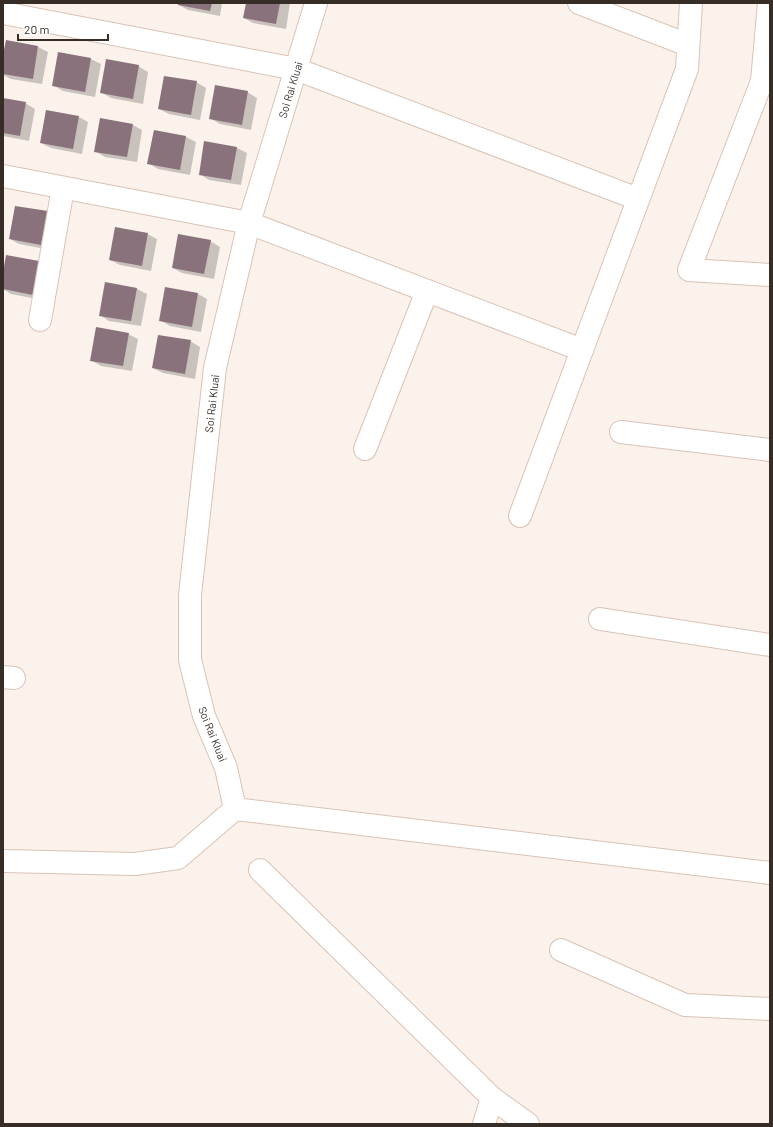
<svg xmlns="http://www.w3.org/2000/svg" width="773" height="1127" font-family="Barlow,sans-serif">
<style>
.shadow{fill:#0003}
.building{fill:#8a727c}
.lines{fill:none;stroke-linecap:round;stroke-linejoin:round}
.minor-casing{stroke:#dac3b5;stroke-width:24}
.minor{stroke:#fff;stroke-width:22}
.labels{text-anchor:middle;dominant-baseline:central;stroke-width:3.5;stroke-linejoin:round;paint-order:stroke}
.street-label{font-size:11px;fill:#362d27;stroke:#fff}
</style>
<rect width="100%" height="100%" fill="#fbf2ec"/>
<g class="shadow">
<path d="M179 3H222L220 16 188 10 179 5Z"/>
<path d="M247 3H290L286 29 253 23 244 18Z"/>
<path d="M6 41 38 47 48 52 42 84 11 79 3 75V61Z"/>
<path d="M59 53 91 59 101 64 95 97 63 91 53 85Z"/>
<path d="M138 66 148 72 143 104 111 98 101 92Z"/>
<path d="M196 82 206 88 200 120 169 114 159 109Z"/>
<path d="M247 92 257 98 251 130 220 124 210 118Z"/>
<path d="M3 99 25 103 35 109 29 141 3 136Z"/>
<path d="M79 117 88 122 82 154 51 148 41 143Z"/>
<path d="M133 125 142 130 137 162 105 157 95 151Z"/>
<path d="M154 131 186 137 196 142 190 175 158 169 148 163Z"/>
<path d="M205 142 237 148 247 153 241 185 209 180 200 174Z"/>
<path d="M16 207 57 218 51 250 19 244 10 239Z"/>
<path d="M147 234 157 239 151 271 120 265 110 260Z"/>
<path d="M210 241 220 247 214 279 182 273 173 268Z"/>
<path d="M39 262 48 268 43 300 11 294 3 289V278Z"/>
<path d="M105 283 137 289 147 294 141 326 109 321 100 315Z"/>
<path d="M198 294 207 299 201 332 170 326 160 320Z"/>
<path d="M128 334 138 339 132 371 101 366 91 360Z"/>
<path d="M190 341 200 347 195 379 163 373 153 368Z"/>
</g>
<g class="building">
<path d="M178 3H212L210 11 178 5Z"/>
<path d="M246 3H280L276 24 243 18Z"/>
<path d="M6 40 38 46 33 79 3 74V55Z"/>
<path d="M58 52 91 58 85 92 52 86Z"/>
<path d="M106 59 139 65 133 99 100 93Z"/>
<path d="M164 76 197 81 191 115 158 109Z"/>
<path d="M215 85 248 91 242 125 209 119Z"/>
<path d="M3 98 26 102 20 136 3 133Z"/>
<path d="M46 110 79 116 73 149 40 143Z"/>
<path d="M100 118 133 124 127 157 94 152Z"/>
<path d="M154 130 186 136 180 170 147 164Z"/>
<path d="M204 141 237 147 231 180 199 175Z"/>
<path d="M15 206 48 211 41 245 9 239Z"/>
<path d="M115 227 148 233 142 266 109 260Z"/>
<path d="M178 234 211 240 204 274 172 268Z"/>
<path d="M6 255 39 261 33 295 3 289V273Z"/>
<path d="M105 282 137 288 131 321 99 316Z"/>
<path d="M165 287 198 293 192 327 159 321Z"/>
<path d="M96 327 129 333 123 366 90 361Z"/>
<path d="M158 335 191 340 185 374 152 368Z"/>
</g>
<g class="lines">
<g class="minor-casing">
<g id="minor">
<path d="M579 3 688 45"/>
<path d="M769 3 762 81 770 82"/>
<path d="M3 13 296 69 638 199"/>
<path d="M762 81 689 270 770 275"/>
<path d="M3 176 249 223 582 350"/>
<path d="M40 320 63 188"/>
<path d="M621 432 770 450"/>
<path d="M365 449 427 291"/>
<path d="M520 516 687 69 691 3"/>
<path d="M600 619 770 645"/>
<path d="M3 677 14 678"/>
<path id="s1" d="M235 809 226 768 204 716 190 660V595L215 368 249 223 316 3"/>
<path d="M3 861 135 864 178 858 235 809 770 873"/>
<path d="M260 870 492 1098 528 1124"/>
<path d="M561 950 685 1005 770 1009"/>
<path d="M484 1124 492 1098"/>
</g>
</g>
<use href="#minor" class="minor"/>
</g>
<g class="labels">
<g class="street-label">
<text stroke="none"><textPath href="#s1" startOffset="738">Soi Rai Kluai</textPath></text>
<text stroke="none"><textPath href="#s1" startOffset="414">Soi Rai Kluai</textPath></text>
<text transform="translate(213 734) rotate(68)">Soi Rai Kluai</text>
</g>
</g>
<rect width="773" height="1127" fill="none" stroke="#362d27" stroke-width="8"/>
<path d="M18 34v6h90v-6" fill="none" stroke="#362d27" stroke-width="2"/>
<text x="24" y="34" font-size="12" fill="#362d27" stroke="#ffffff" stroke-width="3" paint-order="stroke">20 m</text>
</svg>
